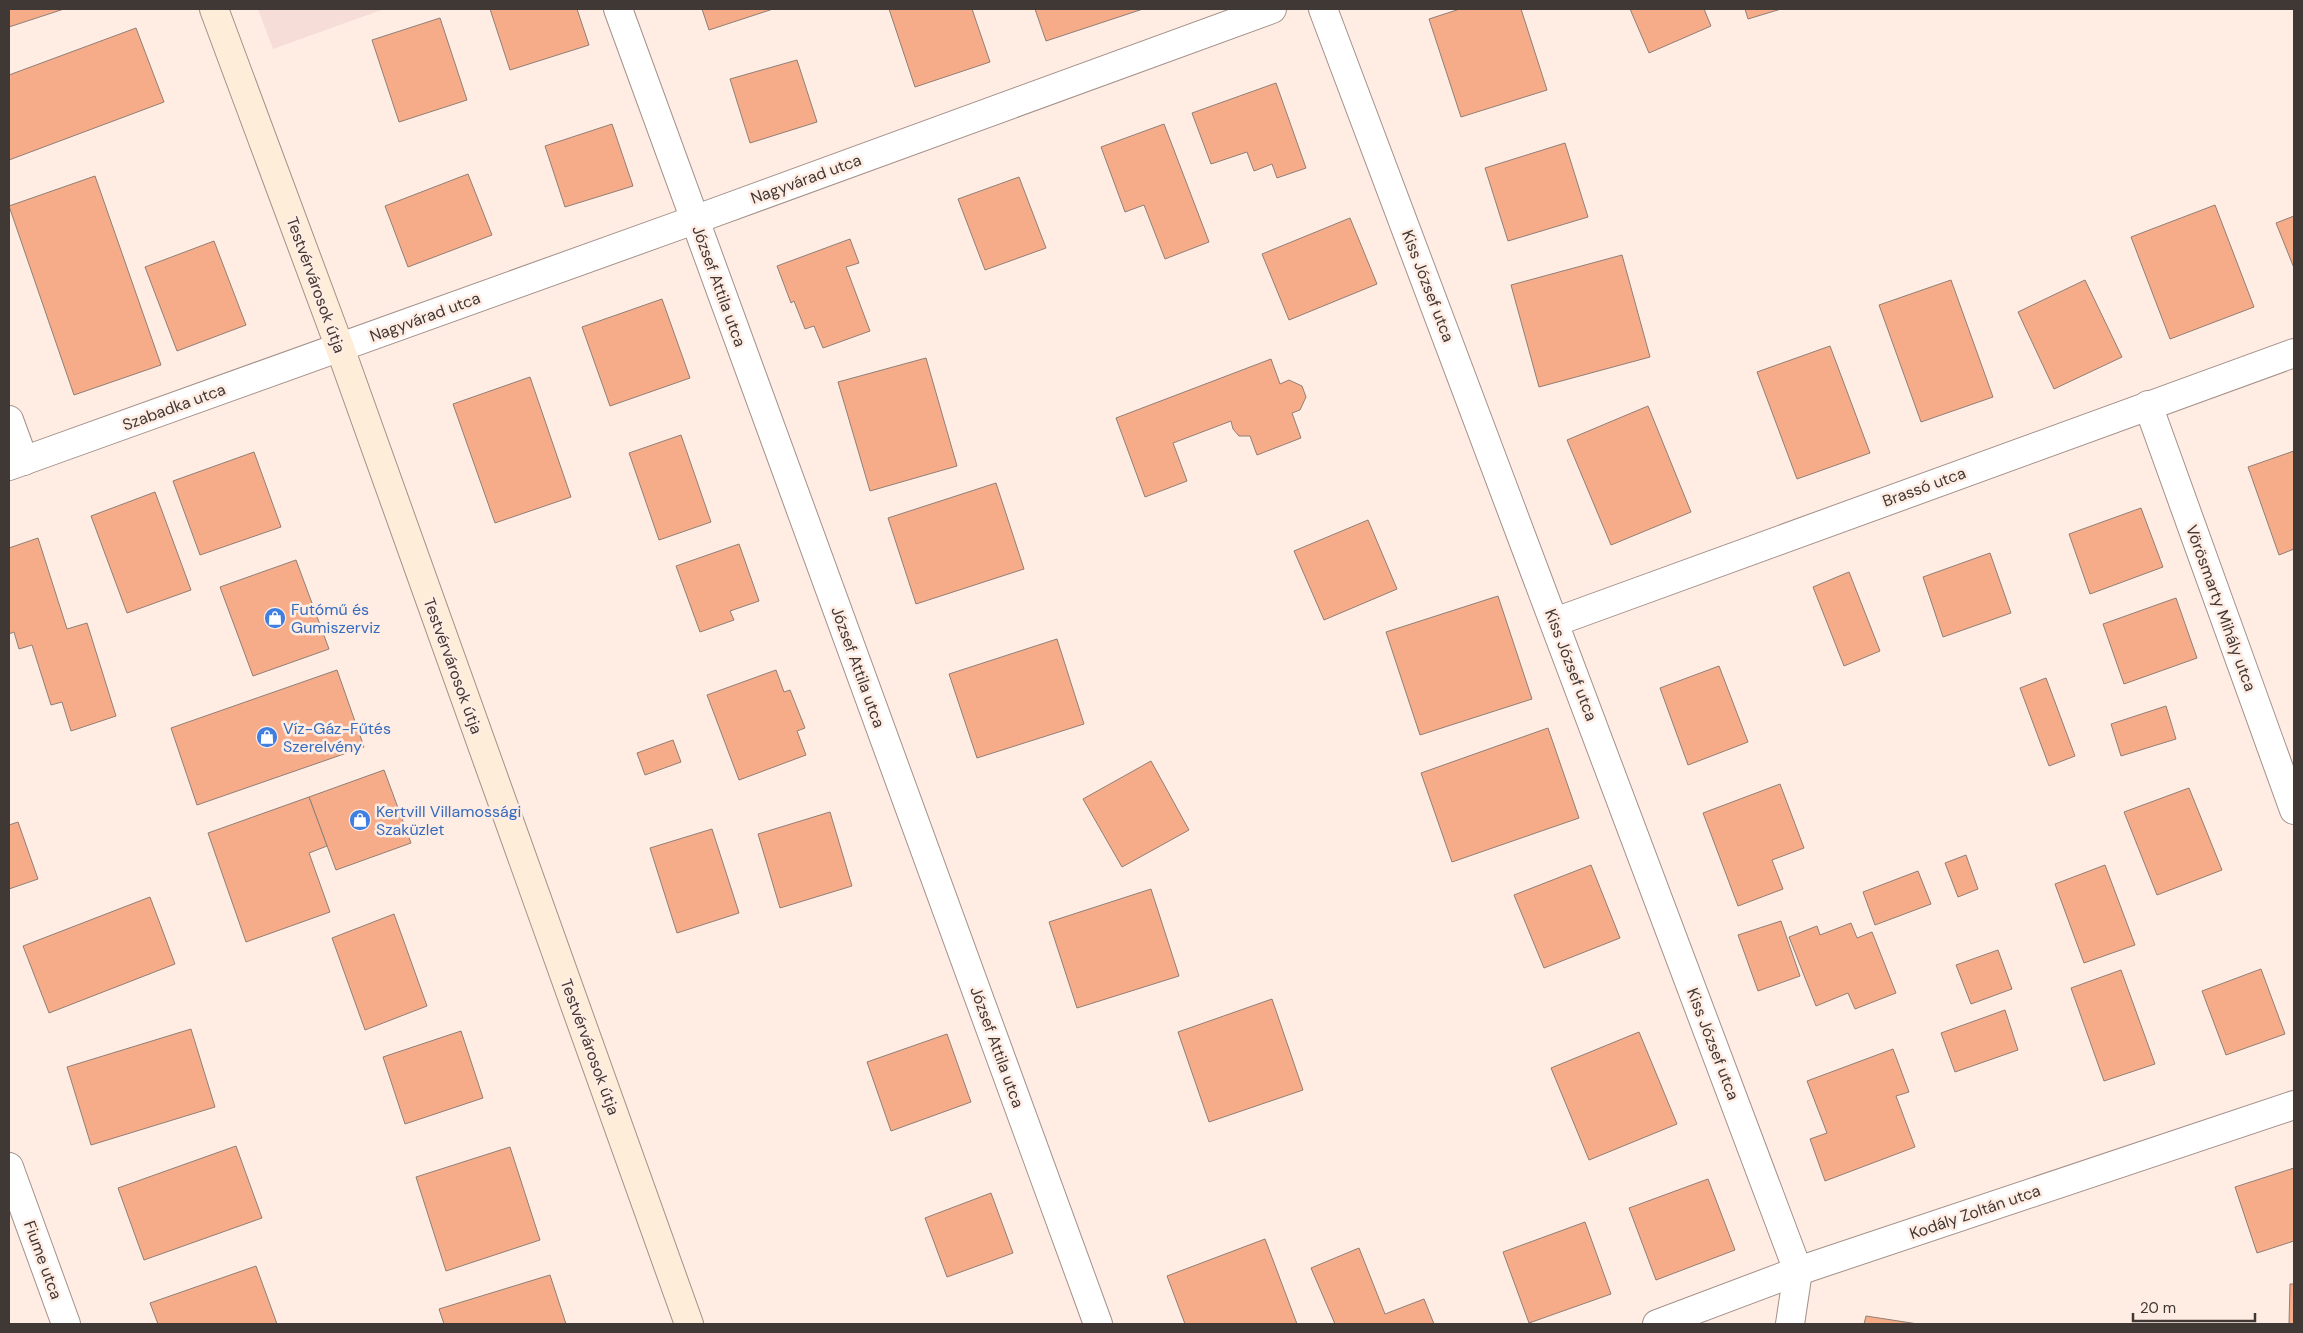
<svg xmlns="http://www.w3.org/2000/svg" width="2303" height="1333" font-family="'DM Sans',sans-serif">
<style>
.education{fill:#f6ddd8}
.building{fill:#f7ac89;stroke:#8f7f77}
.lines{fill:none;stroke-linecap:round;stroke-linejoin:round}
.street-casing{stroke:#a3918a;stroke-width:30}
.secondary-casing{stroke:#a3918a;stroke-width:30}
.street{stroke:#fff;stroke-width:28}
.secondary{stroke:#feedd8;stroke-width:28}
.labels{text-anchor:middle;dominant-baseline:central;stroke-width:5;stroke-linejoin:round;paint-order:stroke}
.street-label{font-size:16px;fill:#403835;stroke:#ffece3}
.shop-label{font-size:16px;fill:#366cbe;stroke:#ffece3;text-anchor:start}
</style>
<rect width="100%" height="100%" fill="#ffece3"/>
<path class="education" d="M258 9H384L273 49Z"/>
<g class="building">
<path d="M9 9H64L9 27Z"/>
<path d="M490 9H577L589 45 510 70Z"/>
<path d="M702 9H773L709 30Z"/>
<path d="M889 9H972L990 62 915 87Z"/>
<path d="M1035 9H1143L1046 41Z"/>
<path d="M1460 9H1521L1547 90 1461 117 1429 19Z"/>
<path d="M1630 9H1704L1711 26 1649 53Z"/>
<path d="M1745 9H1781L1748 19Z"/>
<path d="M440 18 467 100 399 122 372 40Z"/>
<path d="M136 28 164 102 9 160V75Z"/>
<path d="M797 60 817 122 750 143 730 79Z"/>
<path d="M1276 83 1306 168 1277 178 1272 164 1254 171 1247 152 1211 164 1192 113Z"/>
<path d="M612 124 633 186 565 207 545 146Z"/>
<path d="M1164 124 1209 242 1165 259 1144 205 1125 212 1101 147Z"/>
<path d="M1565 143 1588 217 1508 241 1485 168Z"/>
<path d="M468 174 492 235 408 267 385 206Z"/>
<path d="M95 176 161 365 74 395 9 206Z"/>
<path d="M1019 177 1046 248 985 270 958 199Z"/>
<path d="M2215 205 2254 307 2170 339 2131 237Z"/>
<path d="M2294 216V268L2276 223Z"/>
<path d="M1350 218 1377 284 1289 320 1262 254Z"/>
<path d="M850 239 859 263 846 267 870 331 823 348 814 326 805 329 794 301 791 303 777 266Z"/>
<path d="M214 241 246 325 177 351 145 267Z"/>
<path d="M1622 255 1650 357 1539 387 1511 285Z"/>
<path d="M1951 280 1993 397 1921 422 1879 305Z"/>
<path d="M2085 280 2122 357 2054 389 2018 312Z"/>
<path d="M662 299 690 378 610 406 582 327Z"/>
<path d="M1830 346 1870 453 1797 479 1757 372Z"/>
<path d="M926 358 957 466 870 491 838 382Z"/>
<path d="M1271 359 1280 384 1289 380 1302 386 1306 397 1300 410 1292 413 1301 438 1257 455 1250 436H1239L1233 429 1231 421 1173 443 1187 481 1145 497 1116 418Z"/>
<path d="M530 377 571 497 495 523 453 404Z"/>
<path d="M1648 406 1691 512 1611 545 1567 440Z"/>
<path d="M681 435 711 522 659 540 629 453Z"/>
<path d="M2294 451V549L2279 555 2248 467Z"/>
<path d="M254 452 281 527 200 555 173 481Z"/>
<path d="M996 483 1024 569 916 604 888 518Z"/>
<path d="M155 492 191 590 127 613 91 516Z"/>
<path d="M2141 508 2163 567 2090 594 2069 534Z"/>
<path d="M1368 520 1397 589 1324 620 1294 551Z"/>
<path d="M38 538 67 629 87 623 116 716 71 731 62 702 51 705 32 645 19 649 14 632 9 634V548Z"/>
<path d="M739 544 759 601 730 611 734 620 700 632 676 566Z"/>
<path d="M1990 553 2011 613 1943 637 1923 577Z"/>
<path d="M296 560 329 649 253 676 220 587Z"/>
<path d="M1849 572 1880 651 1844 666 1813 587Z"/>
<path d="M1498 596 1532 699 1420 735 1386 632Z"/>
<path d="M2176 598 2197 658 2124 684 2103 624Z"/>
<path d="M1057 639 1084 724 977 758 949 674Z"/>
<path d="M1719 666 1748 742 1688 765 1660 688Z"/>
<path d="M337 670 364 747 197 805 171 728Z"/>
<path d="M776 670 784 692 790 690 805 728 797 731 806 755 739 780 707 695Z"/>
<path d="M2046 678 2075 756 2049 766 2020 688Z"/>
<path d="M2166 706 2176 739 2121 756 2111 724Z"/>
<path d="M1548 728 1579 818 1452 862 1421 773Z"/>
<path d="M673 740 681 762 645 775 637 753Z"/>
<path d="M1151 761 1189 830 1122 867 1083 799Z"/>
<path d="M384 770 411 843 336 870 309 797Z"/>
<path d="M1780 784 1804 848 1772 860 1783 889 1738 906 1703 813Z"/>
<path d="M2189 788 2222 870 2157 895 2124 812Z"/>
<path d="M309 797 327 846 309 853 330 912 246 942 208 833Z"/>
<path d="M830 812 852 886 780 908 758 834Z"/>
<path d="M18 822 38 879 9 889V825Z"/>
<path d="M712 829 739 913 677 933 650 848Z"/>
<path d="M1966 855 1978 889 1958 897 1945 863Z"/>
<path d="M1591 865 1620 938 1544 968 1514 895Z"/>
<path d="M2105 865 2135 945 2084 963 2055 884Z"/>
<path d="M1918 871 1931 904 1875 925 1863 892Z"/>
<path d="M1151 889 1179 976 1077 1008 1049 922Z"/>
<path d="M150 897 175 964 49 1013 23 946Z"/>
<path d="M394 914 427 1006 365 1030 332 938Z"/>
<path d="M1781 921 1800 976 1758 991 1738 935Z"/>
<path d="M1851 923 1857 938 1872 932 1896 993 1855 1009 1848 993 1816 1006 1789 937 1817 926 1820 935Z"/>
<path d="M1998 950 2012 989 1971 1004 1956 965Z"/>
<path d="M2261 969 2285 1034 2226 1055 2202 991Z"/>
<path d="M2121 970 2155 1064 2104 1081 2071 988Z"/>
<path d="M1272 999 1303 1090 1209 1122 1178 1032Z"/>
<path d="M2005 1010 2018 1050 1955 1072 1941 1033Z"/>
<path d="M191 1029 215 1107 91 1145 67 1067Z"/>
<path d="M461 1031 483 1098 405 1124 383 1057Z"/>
<path d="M1639 1032 1677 1124 1589 1160 1551 1068Z"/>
<path d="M947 1034 971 1102 891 1131 867 1062Z"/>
<path d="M1893 1049 1909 1092 1896 1096 1915 1147 1825 1181 1810 1139 1827 1133 1807 1081Z"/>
<path d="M236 1146 262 1218 144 1260 118 1188Z"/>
<path d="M510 1147 540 1240 446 1271 416 1177Z"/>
<path d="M2294 1168V1241L2257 1253 2235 1187Z"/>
<path d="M1708 1179 1735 1250 1656 1280 1629 1208Z"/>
<path d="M991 1193 1013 1253 947 1277 925 1218Z"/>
<path d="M1585 1222 1611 1294 1529 1323 1503 1252Z"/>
<path d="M1265 1239 1297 1324H1185L1167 1276Z"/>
<path d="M1359 1248 1385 1314 1424 1299 1434 1324H1335L1311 1268Z"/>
<path d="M256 1266 277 1324H158L150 1303Z"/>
<path d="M550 1275 566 1324H444L439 1309Z"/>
<path d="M2290 1284H2294V1324H2289Z"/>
<path d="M1866 1316 1918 1324H1864Z"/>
</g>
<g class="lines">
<g class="street-casing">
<g id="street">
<path d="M618 9 1098 1324"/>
<path d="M1323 9 1798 1271 1790 1324"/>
<path d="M2148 405 2294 810"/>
<path d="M9 420 24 461"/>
<path d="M9 466 694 220 1272 9"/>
<path d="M1555 622 2294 353"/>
<path d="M9 1167 66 1324"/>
<path d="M1657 1324 1798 1271 2294 1105"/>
</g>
</g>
<g class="secondary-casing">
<path id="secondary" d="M214 9 340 348 689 1324"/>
</g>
<use href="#street" class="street"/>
<use href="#secondary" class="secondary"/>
</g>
<defs>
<g id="shop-disc" transform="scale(1.125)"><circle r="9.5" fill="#3f7fe0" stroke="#ffece3"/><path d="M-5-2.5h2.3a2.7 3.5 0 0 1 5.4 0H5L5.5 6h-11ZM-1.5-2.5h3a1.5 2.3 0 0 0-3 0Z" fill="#fff"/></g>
</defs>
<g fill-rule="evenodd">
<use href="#shop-disc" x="275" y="618"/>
<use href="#shop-disc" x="267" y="737"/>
<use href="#shop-disc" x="360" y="820"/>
</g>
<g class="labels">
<g class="street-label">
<text transform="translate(806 179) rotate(-20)">Nagyvárad utca</text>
<text transform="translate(316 285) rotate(70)">Testvérvárosok útja</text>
<text transform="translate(719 286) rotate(70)">József Attila utca</text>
<text transform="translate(1428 286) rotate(69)">Kiss József utca</text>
<text transform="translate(425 317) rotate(-20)">Nagyvárad utca</text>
<text transform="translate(174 407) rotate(-20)">Szabadka utca</text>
<text transform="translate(1924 487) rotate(-20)">Brassó utca</text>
<text transform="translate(2221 608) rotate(70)">Vörösmarty Mihály utca</text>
<text transform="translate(1571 665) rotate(69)">Kiss József utca</text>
<text transform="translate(453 666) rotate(70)">Testvérvárosok útja</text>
<text transform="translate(858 667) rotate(70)">József Attila utca</text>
<text transform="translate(1713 1044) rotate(69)">Kiss József utca</text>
<text transform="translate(590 1047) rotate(70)">Testvérvárosok útja</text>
<text transform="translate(997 1047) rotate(70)">József Attila utca</text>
<text transform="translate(1975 1212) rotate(-19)">Kodály Zoltán utca</text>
<text transform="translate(43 1260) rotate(70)">Fiume utca</text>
</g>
<g class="shop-label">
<text x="291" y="609">Futómű és<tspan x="291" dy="18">Gumiszerviz</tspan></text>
<text x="283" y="728">Víz-Gáz-Fűtés<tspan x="283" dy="18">Szerelvény</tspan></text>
<text x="376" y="811">Kertvill Villamossági<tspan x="376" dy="18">Szaküzlet</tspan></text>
</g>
</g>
<rect width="2303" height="1333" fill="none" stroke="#403835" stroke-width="20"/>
<path d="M2133 1313v8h122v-8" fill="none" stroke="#403835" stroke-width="2.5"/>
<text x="2140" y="1313" font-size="15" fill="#403835" stroke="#ffece3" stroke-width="4" paint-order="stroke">20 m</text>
</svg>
